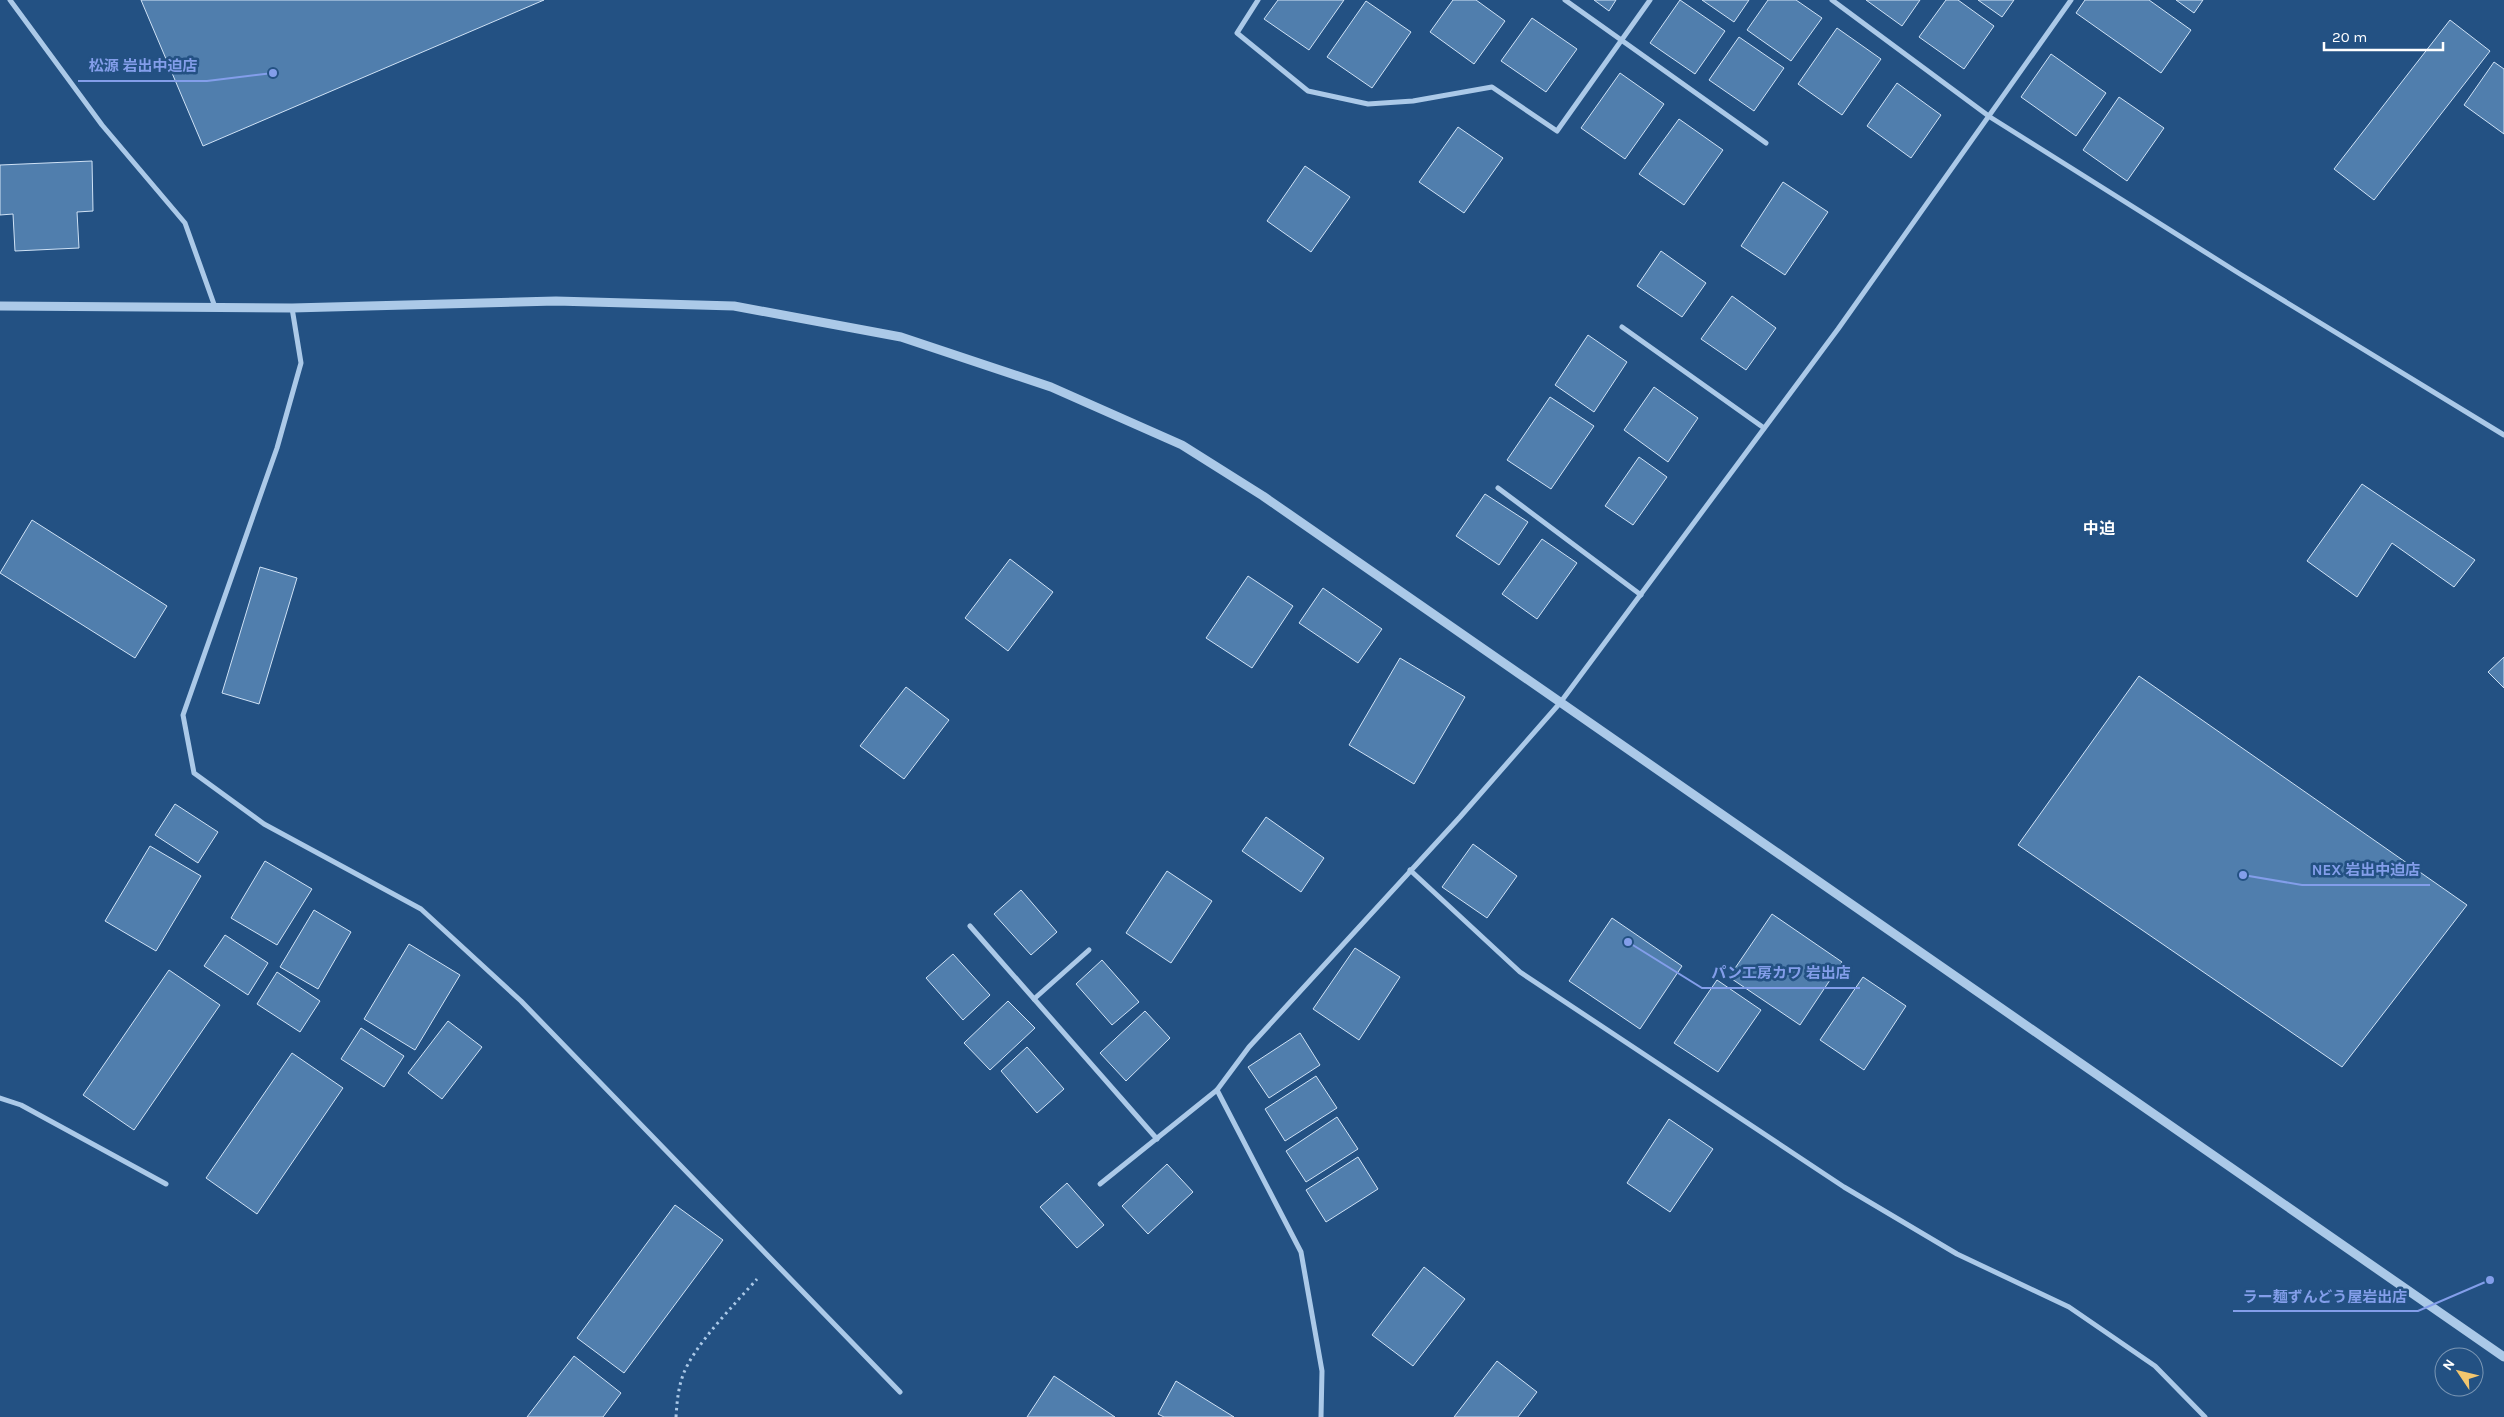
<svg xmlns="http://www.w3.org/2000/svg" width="2504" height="1417" font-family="Karla,'Noto Sans JP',sans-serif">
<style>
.building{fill:#507ead;stroke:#cfe2f6}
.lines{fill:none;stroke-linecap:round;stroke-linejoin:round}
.path{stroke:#abc9e8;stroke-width:3;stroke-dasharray:2.5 4;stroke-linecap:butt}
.minor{stroke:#abc9e8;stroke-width:5}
.tertiary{stroke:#abc9e8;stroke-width:9}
.labels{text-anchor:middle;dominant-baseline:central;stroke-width:5;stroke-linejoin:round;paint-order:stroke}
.quarter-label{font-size:16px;font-weight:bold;fill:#fff;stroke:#235183}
.leader{fill:none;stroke:#839eea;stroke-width:2}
.callout-dot{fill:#839eea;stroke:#235183;stroke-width:2}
.callout-label{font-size:15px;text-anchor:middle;font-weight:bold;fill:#839eea;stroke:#235183;stroke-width:5;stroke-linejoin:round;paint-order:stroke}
</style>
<rect width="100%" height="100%" fill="#235183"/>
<g class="building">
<path d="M141 0H544L203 146Z"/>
<path d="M1278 0H1344L1309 50 1264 19Z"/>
<path d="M1453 0H1476L1505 21 1474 64 1430 32Z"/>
<path d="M1594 0H1616L1609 11Z"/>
<path d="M1680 0 1725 31 1695 74 1650 43Z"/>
<path d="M1702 0H1749L1734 22Z"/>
<path d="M1768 0H1796L1822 18 1791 61 1747 30Z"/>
<path d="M1866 0H1920L1902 26Z"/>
<path d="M1946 0H1958L1994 26 1964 69 1919 37Z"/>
<path d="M1978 0H2014L2002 17Z"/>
<path d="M2085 0H2149L2191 30 2161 73 2076 13Z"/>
<path d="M2176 0H2203L2194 13Z"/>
<path d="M1366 1 1411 32 1372 88 1327 57Z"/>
<path d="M1532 18 1577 49 1546 92 1501 61Z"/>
<path d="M2450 20 2490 51 2374 200 2334 169Z"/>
<path d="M1837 28 1881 59 1842 115 1798 84Z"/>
<path d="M1739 37 1784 68 1754 111 1709 80Z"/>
<path d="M2051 54 2106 93 2076 136 2021 97Z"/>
<path d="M2494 62 2504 69V134L2464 105Z"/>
<path d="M1620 73 1664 104 1625 159 1581 128Z"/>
<path d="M1897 83 1941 115 1911 158 1867 126Z"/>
<path d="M2119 97 2164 128 2127 181 2083 150Z"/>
<path d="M1679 119 1723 150 1684 205 1639 174Z"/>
<path d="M1458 127 1503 158 1464 213 1419 182Z"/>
<path d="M92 161 93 211 77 212 79 248 15 251 13 214 0 215V165Z"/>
<path d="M1305 166 1350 197 1311 252 1267 221Z"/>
<path d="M1783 182 1828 212 1785 275 1741 246Z"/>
<path d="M1661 251 1706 283 1682 317 1637 286Z"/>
<path d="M1732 296 1776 328 1746 370 1701 339Z"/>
<path d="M1588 335 1627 362 1594 412 1555 385Z"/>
<path d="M1654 387 1698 418 1668 462 1624 430Z"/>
<path d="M1550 397 1594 426 1551 489 1507 460Z"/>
<path d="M1639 457 1667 477 1633 525 1605 506Z"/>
<path d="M2362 484 2475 560 2454 587 2392 543 2357 597 2307 561Z"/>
<path d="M1485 494 1528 522 1499 565 1456 536Z"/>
<path d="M32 520 167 606 135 658 0 573Z"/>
<path d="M1542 539 1577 563 1537 619 1502 594Z"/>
<path d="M1010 559 1053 592 1008 651 965 618Z"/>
<path d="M260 567 297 578 259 704 222 693Z"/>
<path d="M1248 576 1293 606 1252 668 1206 638Z"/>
<path d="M1323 588 1382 629 1358 663 1299 623Z"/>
<path d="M2504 657V688L2488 672Z"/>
<path d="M1400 658 1465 697 1414 784 1349 745Z"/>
<path d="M2139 676 2467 905 2342 1067 2018 845Z"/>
<path d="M906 687 949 720 904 779 860 746Z"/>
<path d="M175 804 218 832 198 863 155 835Z"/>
<path d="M1266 817 1324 858 1301 892 1242 851Z"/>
<path d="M1473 844 1517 876 1487 918 1442 887Z"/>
<path d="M150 846 201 876 156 951 105 921Z"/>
<path d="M265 861 312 889 277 945 231 918Z"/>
<path d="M1167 871 1212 901 1171 963 1126 933Z"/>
<path d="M1021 890 1057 932 1031 955 994 914Z"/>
<path d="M314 910 351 932 318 989 280 967Z"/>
<path d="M1772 914 1842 962 1800 1025 1729 977Z"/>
<path d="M1612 918 1682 966 1640 1029 1569 981Z"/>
<path d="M225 935 268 963 248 995 204 966Z"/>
<path d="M409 944 460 975 415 1050 364 1019Z"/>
<path d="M1355 948 1400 977 1359 1040 1313 1009Z"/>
<path d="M953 954 990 995 963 1020 926 978Z"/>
<path d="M1102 960 1139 1002 1112 1025 1076 984Z"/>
<path d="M169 970 220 1005 134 1130 83 1095Z"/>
<path d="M277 972 320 1001 300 1032 257 1004Z"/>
<path d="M1863 977 1906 1006 1864 1070 1820 1040Z"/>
<path d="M1717 980 1761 1010 1718 1072 1674 1043Z"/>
<path d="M1008 1001 1035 1028 990 1070 964 1043Z"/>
<path d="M1145 1011 1170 1038 1126 1081 1100 1053Z"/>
<path d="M448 1021 482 1047 442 1099 408 1073Z"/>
<path d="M361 1028 404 1056 384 1087 341 1059Z"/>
<path d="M1300 1033 1320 1065 1269 1098 1248 1067Z"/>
<path d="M1027 1047 1064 1089 1037 1113 1001 1071Z"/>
<path d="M292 1053 343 1088 257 1214 206 1178Z"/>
<path d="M1316 1076 1337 1108 1285 1141 1265 1109Z"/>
<path d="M1337 1117 1358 1149 1306 1182 1286 1151Z"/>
<path d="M1669 1119 1713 1149 1670 1212 1627 1183Z"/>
<path d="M1358 1157 1378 1189 1326 1222 1306 1190Z"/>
<path d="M1167 1164 1193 1192 1148 1234 1122 1206Z"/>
<path d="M1067 1183 1104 1225 1077 1248 1040 1207Z"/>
<path d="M675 1205 723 1240 624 1373 577 1338Z"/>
<path d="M1424 1267 1465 1299 1413 1366 1372 1335Z"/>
<path d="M574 1356 621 1393 603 1417H527Z"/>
<path d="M1497 1361 1537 1392 1518 1417H1454Z"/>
<path d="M1054 1376 1115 1417H1027Z"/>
<path d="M1176 1381 1234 1417H1164L1158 1414Z"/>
</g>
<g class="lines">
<path class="path" d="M676 1417C677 1402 678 1389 683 1375 694 1345 735 1304 757 1279"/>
<g class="minor">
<path d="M10 0 102 125 185 223 215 307"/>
<path d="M1258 0 1237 33 1308 91 1368 104 1413 101 1492 87 1557 131 1650 0"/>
<path d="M1565 0 1766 143"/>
<path d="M1832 0 1990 117 2240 274 2504 435"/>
<path d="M292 308 301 363 277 448 183 715 194 773 264 824 421 909 521 1001 900 1392"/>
<path d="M1622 327 1764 428"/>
<path d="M1498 488 1641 595"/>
<path d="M1410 870 1520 972 1844 1187 1957 1254 2069 1307 2155 1366 2205 1417"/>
<path d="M970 926 1157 1139"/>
<path d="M1034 999 1089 950"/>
<path d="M0 1098 21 1105 166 1184"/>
<path d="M1100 1184 1217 1090"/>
<path d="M1321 1417 1322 1371 1301 1252 1217 1090 1249 1047 1460 817 1560 703 1838 329 2071 0"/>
</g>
<path class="tertiary" d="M0 306 292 308 556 301 734 306 901 337 1051 387 1182 445 1263 496 2504 1357"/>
</g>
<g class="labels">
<g class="quarter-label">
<text x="2099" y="528">中迫</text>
</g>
</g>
<path class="leader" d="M273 73L207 81H78M2243 875L2302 885H2430M1628 942L1702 988H1860M2490 1280L2418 1311H2233"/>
<g class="callout-dot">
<circle cx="273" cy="73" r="5"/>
<circle cx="2243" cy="875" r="5"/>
<circle cx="1628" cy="942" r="5"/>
<circle cx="2490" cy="1280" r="5"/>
</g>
<g class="callout-label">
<text x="143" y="71">松源 岩出中迫店</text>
<text x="2366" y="875">NEX 岩出中迫店</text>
<text x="1781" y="978">パン工房カワ 岩出店</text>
<text x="2325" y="1302">ラー麺ずんどう屋岩出店</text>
</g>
<g transform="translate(2459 1372) rotate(305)"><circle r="24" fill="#235183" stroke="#7b97b5"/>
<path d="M0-4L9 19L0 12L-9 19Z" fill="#f3c66e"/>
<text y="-8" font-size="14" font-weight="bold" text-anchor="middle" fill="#ffffff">N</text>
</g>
<path d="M2324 42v8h119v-8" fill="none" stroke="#ffffff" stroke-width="2.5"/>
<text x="2332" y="42" font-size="15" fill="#ffffff" stroke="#235183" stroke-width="4" paint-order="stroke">20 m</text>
</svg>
